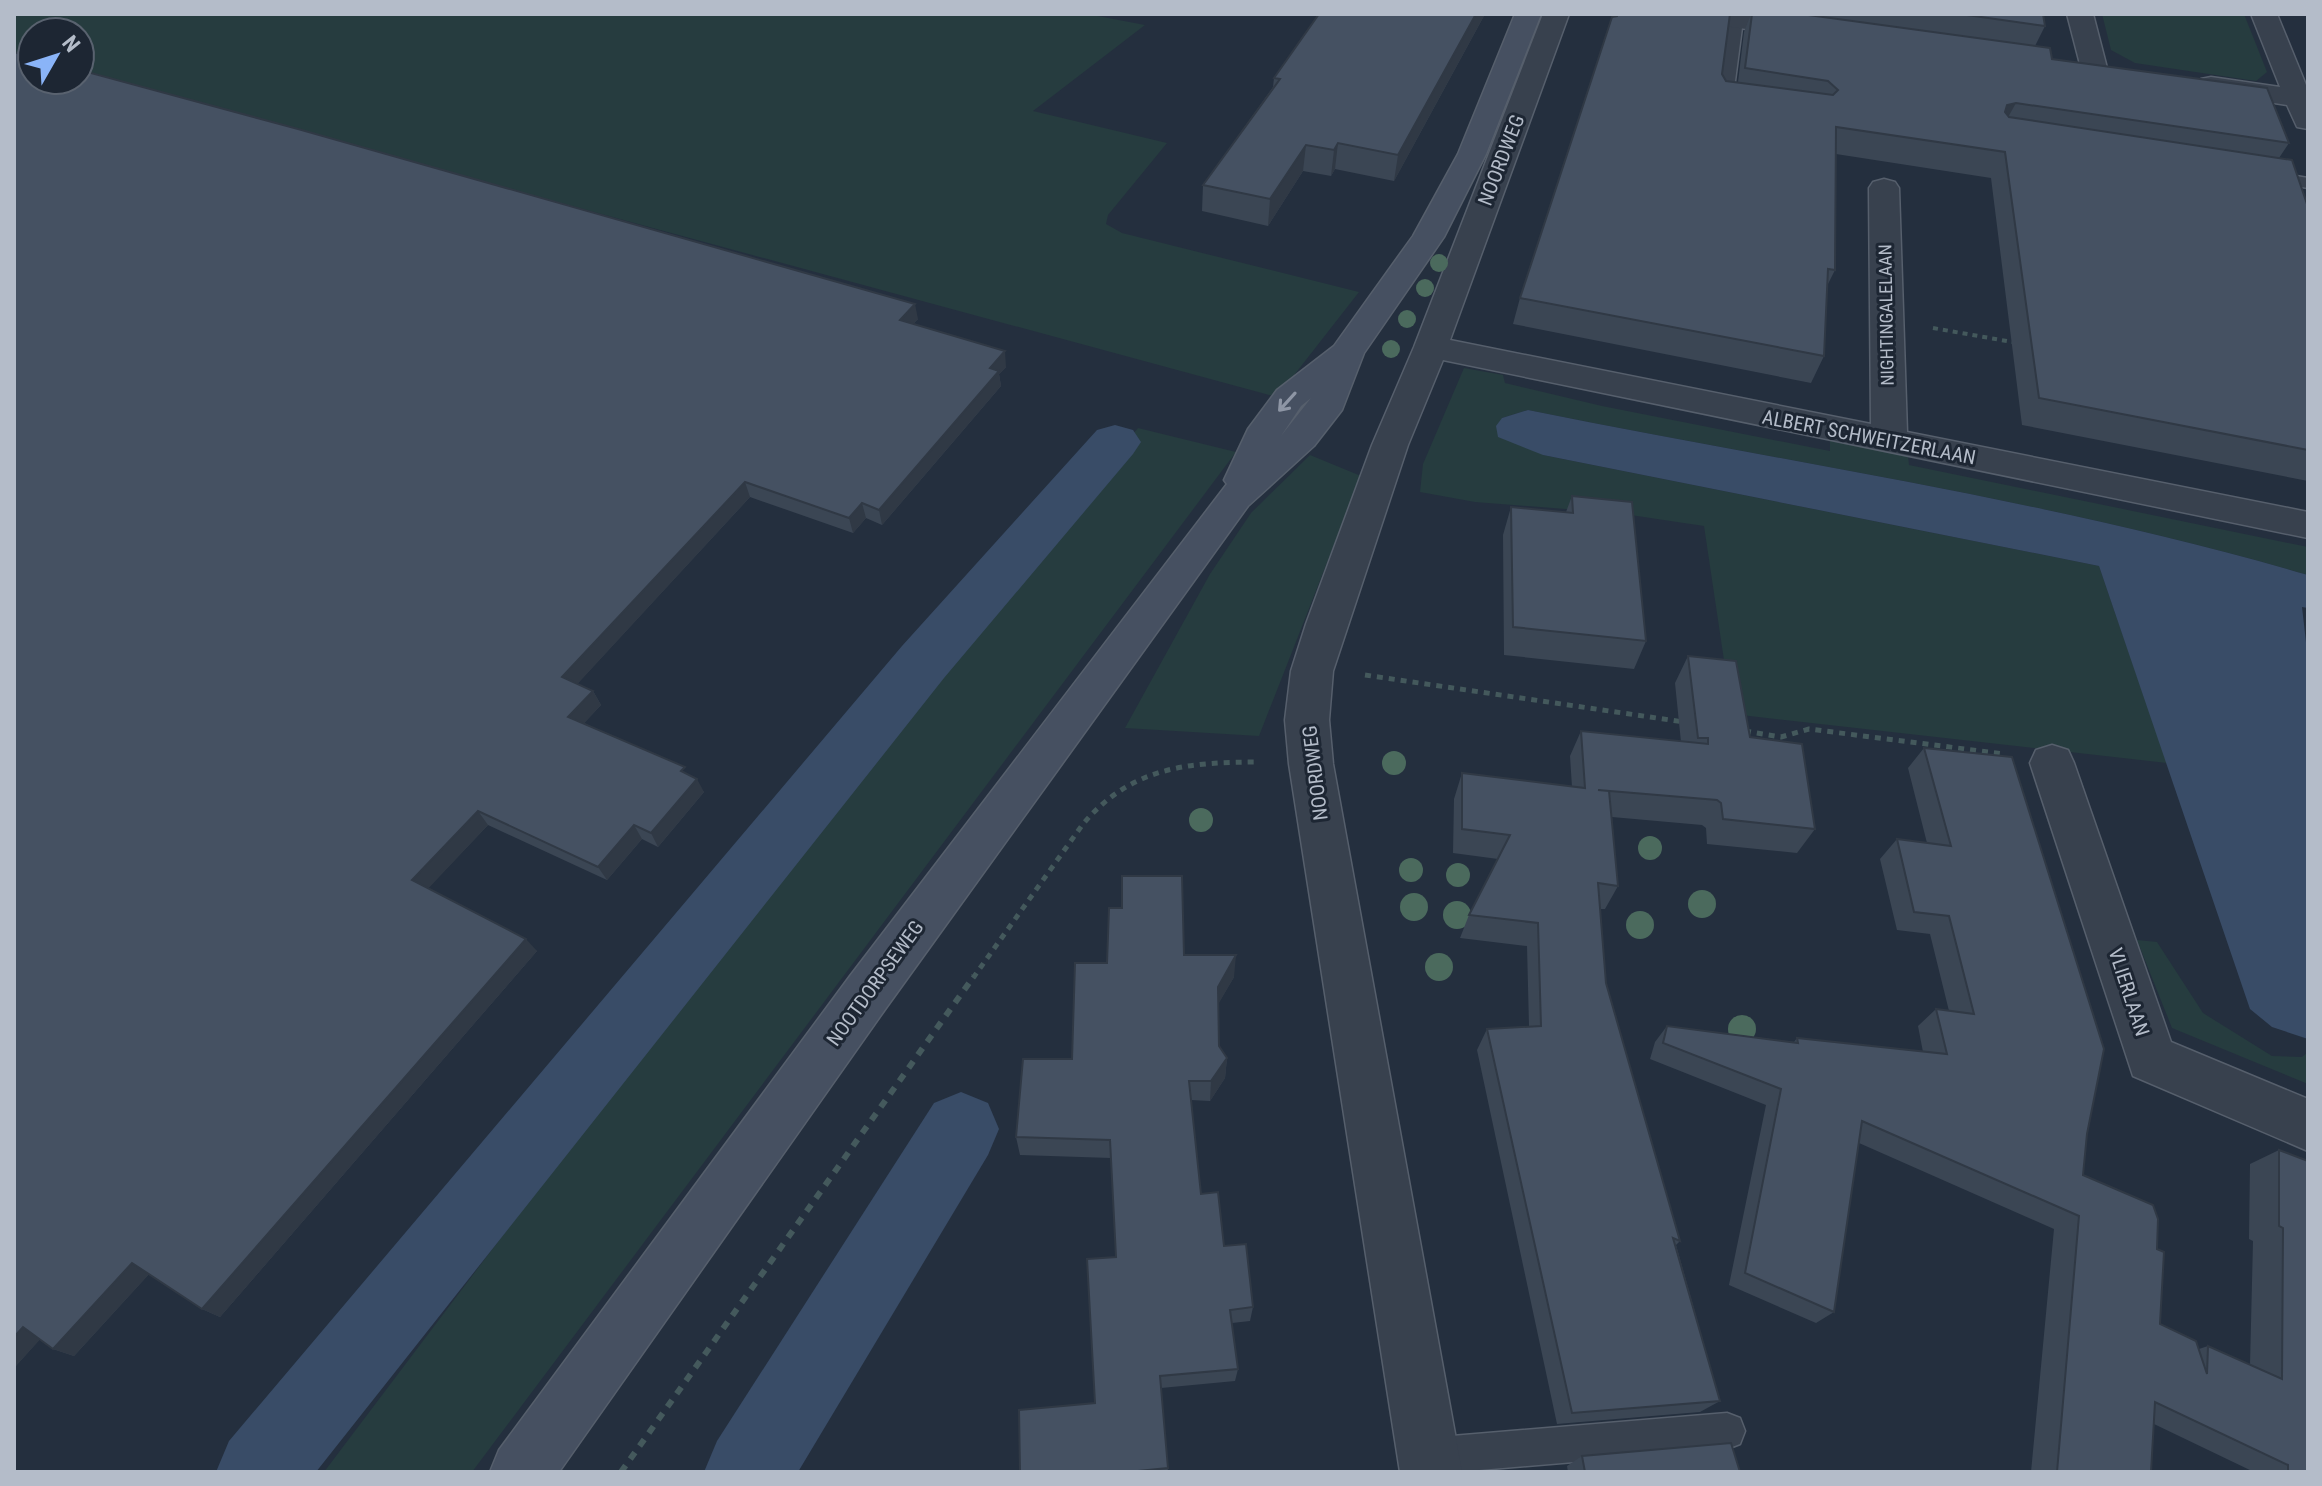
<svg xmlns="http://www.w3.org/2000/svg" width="2322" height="1486" font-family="'Roboto Condensed',sans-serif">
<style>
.green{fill:#263c3f}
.water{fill:#394c67}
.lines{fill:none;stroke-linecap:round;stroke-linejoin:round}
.canal{fill:#394c67;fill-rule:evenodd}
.lane-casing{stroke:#565f6c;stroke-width:3}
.street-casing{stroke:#565f6c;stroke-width:3}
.secondary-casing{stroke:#565f6c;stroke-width:3}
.path-far2{stroke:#44595c;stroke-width:4;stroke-dasharray:5 5;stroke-linecap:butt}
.path-far1{stroke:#44595c;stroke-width:5;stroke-dasharray:6 6;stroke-linecap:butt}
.path{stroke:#44595c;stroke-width:6;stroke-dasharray:8 8;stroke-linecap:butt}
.lane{fill:#38414e;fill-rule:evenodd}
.street{fill:#38414e;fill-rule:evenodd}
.secondary{fill:#465061;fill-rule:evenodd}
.tree{fill:#4b6a5d}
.wall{fill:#3b4654}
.shaded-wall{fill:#303945}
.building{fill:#455162;stroke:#303945;stroke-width:2}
.oneway{stroke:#8e96a5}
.labels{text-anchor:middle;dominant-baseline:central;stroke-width:6;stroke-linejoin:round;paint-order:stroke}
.far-street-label{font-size:18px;fill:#b4bcc9;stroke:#1d2633}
.street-label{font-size:20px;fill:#b4bcc9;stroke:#1d2633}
</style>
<rect width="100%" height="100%" fill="#242f3e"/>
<g class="green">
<path d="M14 14H1087L1145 25 1033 111 1167 143 1108 215 1106 224 1122 233 1359 292 1277 397 80 73V32H32V60L14 55Z"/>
<path d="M2102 14H2244L2267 72 2256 81 2135 63 2111 50Z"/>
<path d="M1464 368 1503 375 1505 383 1602 406 1830 451V440L1908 456 1909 465 2308 547V575C2053 500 1788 463 1528 410L1502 418 1543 455 2099 566 2167 763 1732 714 1704 526 1617 513 1475 502 1420 492 1423 464Z"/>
<path d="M1138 428 1236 452 472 1472H324L855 769Z"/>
<path d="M1310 455 1361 476 1259 736 1125 728 1210 574 1251 513Z"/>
<path d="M2137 940 2157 942 2203 1013 2272 1056 2302 1057 2308 1052V1084L2172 1028Z"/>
</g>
<path class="water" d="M1528 410C1788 463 2053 500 2308 575V608L2302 607 2308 660V1039L2272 1027 2250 1009 2099 566 1543 455 1498 437 1496 426 1502 418Z"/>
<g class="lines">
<g class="canal">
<path d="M1115 425 1133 430 1141 442 1133 454 944 678 316 1472H216L229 1441 902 646 1097 430Z"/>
<path d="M961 1092 988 1103 999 1129 988 1155 798 1472H704L717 1441 934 1103Z"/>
</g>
<g class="lane-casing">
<g id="lane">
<path d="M1735 15 1743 20 1733 96 1746 102 1738 107 1718 103 1716 100 1727 20Z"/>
<path d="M2266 171 2308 178V188L2260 180 2257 176Z"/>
<path d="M1727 1413 1740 1418 1745 1431 1740 1444 1727 1449 1456 1472H1422L1415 1469 1410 1456 1415 1443 1428 1438Z"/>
</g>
</g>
<g class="street-casing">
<g id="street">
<path d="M1543 14H1569L1450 340 1871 424 1869 188 1873 182 1884 179 1895 182 1899 188 1907 432 2308 512V538L1443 360 1408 445 1333 671 1329 720 1333 764 1462 1472H1400L1289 764 1285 720 1291 671 1306 624 1372 445 1414 347Z"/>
<path d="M1681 14C1726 14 1772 13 1816 24L1820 29 1816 34 1807 37 1694 22 1685 19Z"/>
<path d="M2067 14H2093L2107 68 2103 74H2085L2081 68Z"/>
<path d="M2251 14H2277L2308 90V129L2297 127 2287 105 2211 93 2201 91 2197 85 2201 79 2211 77 2280 87Z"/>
<path d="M2052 745 2068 750 2074 763 2171 1042 2308 1099V1151L2133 1076 2030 763 2036 750Z"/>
</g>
</g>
<g class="secondary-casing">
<path id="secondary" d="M1515 14H1541L1486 154 1444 237 1364 353 1342 410 1314 446 1248 506 886 1008 559 1472H490L499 1450 850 976 1227 484 1224 480 1248 429 1277 390 1334 346 1413 236 1458 154ZM1311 398 1281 436 1301 406Z"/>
</g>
<path class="path-far2" d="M1933 328 2018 343"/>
<g class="path-far1">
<path d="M1365 675 1684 722"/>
<path d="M1745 731 1781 737 1809 729 2004 754"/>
<path d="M973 978 1083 824C1131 767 1188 762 1259 762"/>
</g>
<path class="path" d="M621 1472 974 976"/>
<use href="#lane" class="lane"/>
<use href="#street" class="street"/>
<use href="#secondary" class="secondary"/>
</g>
<g class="tree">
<circle cx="1439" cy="263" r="9"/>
<circle cx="1425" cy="288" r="9"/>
<circle cx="1407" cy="319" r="9"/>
<circle cx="1391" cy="349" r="9"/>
<circle cx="1394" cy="763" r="12"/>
<circle cx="1201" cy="820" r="12"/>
<circle cx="1650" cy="848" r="12"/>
<circle cx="1411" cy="870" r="12"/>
<circle cx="1458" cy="875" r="12"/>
<circle cx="1702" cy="904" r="14"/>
<circle cx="1414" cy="907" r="14"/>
<circle cx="1457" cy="915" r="14"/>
<circle cx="1640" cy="925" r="14"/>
<circle cx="1439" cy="967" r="14"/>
<circle cx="1742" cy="1029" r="14"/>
</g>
<g class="wall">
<path d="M1319 14H1485L1394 181 1335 169 1331 176 1303 171 1268 226 1202 211 1203 185 1273 87 1274 78Z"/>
<path d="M1617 14H1730L1722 74 1726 81 1738 82 1744 32 1751 14H2043L2045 26 2035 46 2052 59 2289 143 2279 158 2308 207V481L2022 425 1991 178 1836 154 1835 270 1827 286 1824 356 1811 383 1513 324 1520 298Z"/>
<path d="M14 52 918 319 913 324 1006 367 999 374 1001 386 882 525 866 518 853 533 750 497 577 684 593 691 601 705 584 723 689 775 704 792 658 847 642 839 607 880 488 825 428 888 537 951 220 1317 202 1309 149 1274 74 1356 53 1349 40 1339 14 1368Z"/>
<path d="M1572 496 1646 641 1634 669 1504 655 1503 535 1511 507 1566 512Z"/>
<path d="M1688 656 1750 737 1815 829 1797 853 1707 844 1706 828 1702 825 1612 817 1618 886 1605 909H1600L1606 983 1680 1241 1676 1245 1720 1401 1700 1412 1557 1424 1477 1050 1487 1029 1529 1026 1527 946 1460 938 1469 915 1498 859 1453 853 1454 799 1462 773 1572 787 1570 756 1581 731 1681 742 1675 683Z"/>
<path d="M1924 748 2087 1134 2083 1175 2157 1249 2160 1324 2199 1349 2208 1346 2250 1365 2253 1241 2249 1239 2250 1164 2279 1150 2308 1472H2254L2154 1424 2151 1472H2031L2054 1229 1859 1143 1834 1312 1816 1323 1729 1285 1766 1105 1650 1059 1655 1042 1667 1026 1794 1042 1797 1038 1923 1052 1918 1026 1936 1009 1949 1011 1930 934 1897 930 1880 859 1897 839 1927 843 1908 768Z"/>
<path d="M1184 955 1234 977 1218 1004 1219 1046 1227 1058 1225 1078 1210 1101 1191 1100 1201 1194 1253 1307 1250 1321 1232 1323 1238 1369 1235 1381 1161 1388 1168 1472H1020L1095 1403 1116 1257 1111 1158 1020 1155 1016 1137 1072 1059 1107 963Z"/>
<path d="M1582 1456 1740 1472H1568L1567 1466Z"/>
</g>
<g class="shaded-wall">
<path d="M1476 14H1485L1394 181 1398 155Z"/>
<path d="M2016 103 2002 128 1993 131 2007 105Z"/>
<path d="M1338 143 1335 169 1331 176 1334 150Z"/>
<path d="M1306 145 1303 171 1268 226 1270 199Z"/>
<path d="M915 304 918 319 903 335 900 320Z"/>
<path d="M1005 351 1006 367 999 374 1001 386 882 525 879 510 990 368Z"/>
<path d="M745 482 750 497 570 692 562 677Z"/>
<path d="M862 503 866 518 853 533 849 518Z"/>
<path d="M593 691 601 705 577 731 568 717Z"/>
<path d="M697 779 704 792 658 847 651 833Z"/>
<path d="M478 811 488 825 424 893 412 880Z"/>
<path d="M634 825 642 839 607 880 598 867Z"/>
<path d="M526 939 537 951 220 1317 202 1309Z"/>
<path d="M1236 955 1234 977 1216 1008 1218 987Z"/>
<path d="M1227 1058 1225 1078 1210 1101 1211 1081Z"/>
<path d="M132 1263 151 1272 74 1356 53 1349Z"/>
<path d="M23 1327 45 1334 14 1368V1337Z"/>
</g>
<g class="building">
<path d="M1319 14H1476L1398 155 1338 143 1334 150 1306 145 1270 199 1203 185 1280 79 1274 78Z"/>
<path d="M1618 14H1730L1722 74 1726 81 1833 95 1838 90 1828 81 1745 68 1752 14H1801L2050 48 2052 59 2267 88 2289 143 2016 103 2007 105 2005 112 2009 117 2292 160 2308 207V450L2039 398 2005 152 1836 127 1835 270 1828 269 1824 356 1520 298 1612 17 1617 16Z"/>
<path d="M1960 14H2043L2045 26Z"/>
<path d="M14 52 32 57V80H80V70L298 129 915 304 900 320 1005 351 990 368 999 371 879 510 862 503 849 518 745 482 562 677 593 691 568 717 685 767 681 771 697 779 651 833 634 825 598 867 478 811 412 880 526 939 202 1309 132 1263 53 1349 23 1327 14 1337Z"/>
<path d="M1572 496 1632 502 1646 641 1513 627 1511 507 1573 513Z"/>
<path d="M1688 656 1736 661 1750 737 1802 744 1815 829 1723 819 1721 803 1717 800 1598 790 1609 791 1618 886 1598 883 1606 983 1680 1241 1673 1238 1720 1401 1572 1413 1487 1029 1541 1026 1538 923 1469 915 1510 835 1462 829V773L1585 788 1581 731 1708 744V738H1698Z"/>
<path d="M1924 748 2012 757 2104 1049 2087 1134 2083 1175 2153 1205 2158 1219 2157 1249 2164 1252 2160 1324 2196 1341 2207 1374 2208 1346 2282 1379 2283 1228 2279 1226V1150L2308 1161V1472H2288V1465L2155 1402 2151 1472H2057L2079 1216 1862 1121 1834 1312 1745 1273 1781 1089 1663 1043 1667 1026 1798 1043 1797 1038 1947 1054 1936 1009 1974 1014 1949 916 1914 912 1897 839 1951 846Z"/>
<path d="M1122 876H1182L1184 955H1236L1218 987 1219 1046 1227 1058 1211 1081H1189L1201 1194 1218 1192 1224 1246 1246 1244 1253 1307 1230 1310 1238 1369 1160 1376 1168 1468 1128 1472H1020L1019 1410 1095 1403 1087 1259 1116 1257 1110 1140 1016 1137 1023 1059H1072L1075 963H1107L1109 908H1122Z"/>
<path d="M1731 1443 1740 1472H1585L1582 1456Z"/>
</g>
<defs><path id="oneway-shaft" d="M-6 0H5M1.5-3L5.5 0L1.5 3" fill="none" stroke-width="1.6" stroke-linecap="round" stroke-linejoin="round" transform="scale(2)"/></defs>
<use class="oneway" href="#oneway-shaft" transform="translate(1287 402) rotate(132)"/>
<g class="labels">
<g class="far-street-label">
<text transform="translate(1886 315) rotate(-91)">NIGHTINGALELAAN</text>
</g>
<g class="street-label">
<text transform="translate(1501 160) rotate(-69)">NOORDWEG</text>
<text transform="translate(1869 437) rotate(11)">ALBERT SCHWEITZERLAAN</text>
<text transform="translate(1315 773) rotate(-97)">NOORDWEG</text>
<text transform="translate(875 983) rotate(-54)">NOOTDORPSEWEG</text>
<text transform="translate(2129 992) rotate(72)">VLIERLAAN</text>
</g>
</g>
<rect width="2322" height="1486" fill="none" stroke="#b4bcc9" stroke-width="32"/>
<g transform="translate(56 56) rotate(51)"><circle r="38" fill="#1d2633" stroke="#59626f" stroke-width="2"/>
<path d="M0-6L14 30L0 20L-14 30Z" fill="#8ab4f8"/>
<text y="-12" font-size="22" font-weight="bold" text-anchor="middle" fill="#b4bcc9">N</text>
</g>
</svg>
